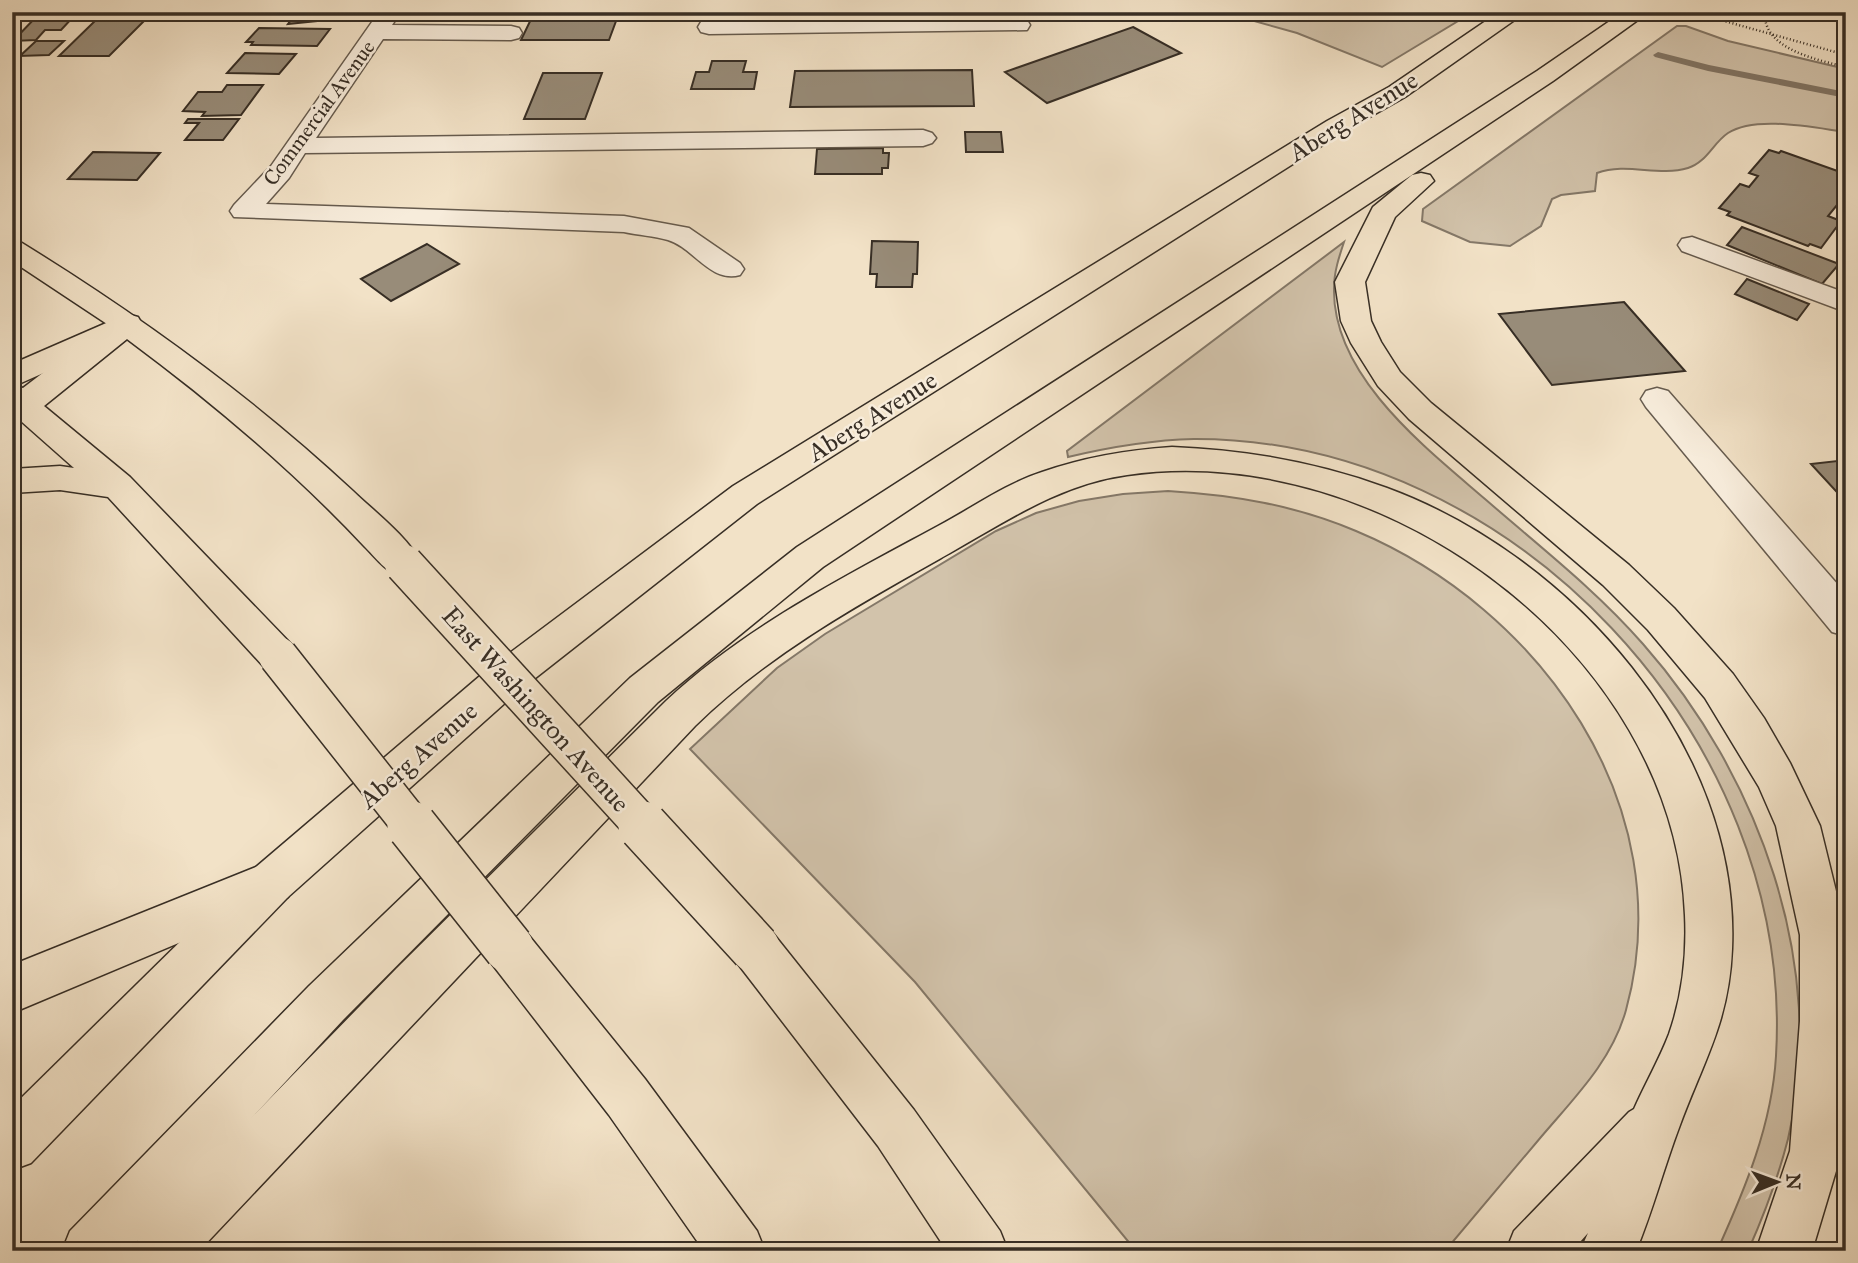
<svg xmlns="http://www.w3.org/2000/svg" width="1858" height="1263" font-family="'IM FELL Great Primer',serif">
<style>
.green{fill:#d2c3ab;stroke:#847868;stroke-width:2}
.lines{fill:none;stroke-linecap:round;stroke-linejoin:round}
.stream{fill:#817565;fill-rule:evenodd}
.building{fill:#988c79;stroke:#372e25;stroke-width:2}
.minor-casing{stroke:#665b4e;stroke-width:3}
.major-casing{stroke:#372e25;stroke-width:3}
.highway-casing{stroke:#372e25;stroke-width:3}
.path{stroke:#372e25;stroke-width:2.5;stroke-dasharray:1 2.5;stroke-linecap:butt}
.minor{fill:#f7ecdb;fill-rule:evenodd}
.major{fill:#f2e2c7;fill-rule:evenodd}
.highway{fill:#f2e2c7;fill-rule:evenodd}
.major-bridge-far1-casing{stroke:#372e25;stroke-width:41;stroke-linecap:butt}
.major-bridge-casing{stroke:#372e25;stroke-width:52;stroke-linecap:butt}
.major-bridge-far1{stroke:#f2e2c7;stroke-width:38}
.major-bridge{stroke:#f2e2c7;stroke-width:49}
.labels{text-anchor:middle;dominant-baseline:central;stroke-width:5;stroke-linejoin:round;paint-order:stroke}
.far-street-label{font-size:21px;fill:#372e25;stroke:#f7ecdb}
.street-label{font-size:26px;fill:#372e25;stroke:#f7ecdb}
</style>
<rect width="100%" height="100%" fill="#f2e2c7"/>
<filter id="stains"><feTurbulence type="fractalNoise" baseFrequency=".00286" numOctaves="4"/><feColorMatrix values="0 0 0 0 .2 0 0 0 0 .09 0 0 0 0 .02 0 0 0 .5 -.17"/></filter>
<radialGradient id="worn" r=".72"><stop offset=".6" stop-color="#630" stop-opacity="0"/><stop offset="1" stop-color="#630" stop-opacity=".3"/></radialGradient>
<g class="green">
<path d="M1222 12H1473L1382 67 1297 33Z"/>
<path d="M1677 26H1686L1728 41 1846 69V132C1815 128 1756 115 1728 133 1713 143 1707 162 1688 168 1658 177 1627 162 1597 173L1595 191 1561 195 1552 199 1541 226 1510 246 1470 242 1422 221 1423 209Z"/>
<path d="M1344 242C1339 257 1334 272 1334 288 1332 376 1426 448 1485 499 1539 546 1596 590 1643 644 1758 774 1829 966 1788 1139 1778 1178 1764 1215 1748 1251H1717C1745 1189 1772 1125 1776 1056 1795 739 1513 438 1194 439 1151 440 1110 447 1068 457L1067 451Z"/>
<path d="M1168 491C1233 495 1295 505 1356 531 1540 608 1682 806 1626 1010 1612 1061 1574 1098 1541 1137 1509 1175 1477 1213 1445 1251H1136L915 982 690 749 777 668 825 634 996 531 1036 513 1079 501 1123 494Z"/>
</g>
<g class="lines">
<path class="stream" d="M1658 52 1709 65 1846 92V98L1708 71 1655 57 1653 55Z"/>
</g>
<g class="building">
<path d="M274 12H332L327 20 288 24 291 20H267Z"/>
<path d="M534 13H619L609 40H521Z"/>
<path d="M74 16 61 30H45L36 40 13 41 36 17Z"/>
<path d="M99 17H148L109 56H59Z"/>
<path d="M1133 27 1181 53 1047 103 1005 72Z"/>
<path d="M259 28 330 29 317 46 251 45 253 42H246Z"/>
<path d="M36 41H64L49 55 20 56Z"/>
<path d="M245 53 296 54 279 74 227 73Z"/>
<path d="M712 61H746L743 72H757L754 89H691L696 72H709Z"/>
<path d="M972 70 974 106 790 107 795 71Z"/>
<path d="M543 73H602L585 119H524Z"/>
<path d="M227 85H263L241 115 202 116 205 112 183 111 198 92H222Z"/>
<path d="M188 119H239L223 140H185L199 123H185Z"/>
<path d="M965 132H1001L1003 152H966Z"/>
<path d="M883 148V153H889L888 168H882V174H815L817 149Z"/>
<path d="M1769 150 1779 153 1781 151 1846 174V208L1837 205 1828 216 1841 221 1821 248 1810 244 1808 246 1727 215 1730 212 1719 208 1740 184 1749 187 1758 176 1749 173Z"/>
<path d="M93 152 160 153 137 180 68 179Z"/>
<path d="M1742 227 1839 264 1822 284 1727 245Z"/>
<path d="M872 241 918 242 917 274H913L912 287H876L877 274H870Z"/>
<path d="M427 244 459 264 391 301 361 279Z"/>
<path d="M1747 279 1809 304 1797 320 1735 294Z"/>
<path d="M1624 302 1685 371 1552 385 1499 314Z"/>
<path d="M1846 460V502L1811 464Z"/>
</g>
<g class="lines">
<g class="minor-casing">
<g id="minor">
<path d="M379 12H401L392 25 511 26 519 28 522 33 519 38 511 40 383 39 316 138 923 130 932 133 936 138 932 143 923 146 305 153 289 178 266 204 624 216 689 228 740 263 744 269 740 275C710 283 694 248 668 240 654 236 638 235 624 232L234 217 230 211 234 205 271 166Z"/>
<path d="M1019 18 1027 20 1030 25 1027 30 709 34 701 32 698 27 701 22 709 20Z"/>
<path d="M1692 237 1846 293V312L1682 251 1678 245 1682 239Z"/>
<path d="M1657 388 1668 391 1846 594V636L1832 632 1646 407 1641 399 1646 391Z"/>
</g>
</g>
<g class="major-casing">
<g id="major">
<path d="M1499 12H1526L1405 97 1345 131 757 504 515 694 288 897 12 1013V965L256 867 487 670 733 486 1327 121 1389 87Z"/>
<path d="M1623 12H1649L1553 81 823 567 658 702 343 1020 128 1251H62L70 1231 309 986 630 678 797 547 1537 71Z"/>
<path d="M1421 173 1430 175 1434 181 1395 217 1365 282 1371 321 1381 342 1400 372 1431 403 1629 565 1674 608 1733 674 1764 718 1790 763 1820 826 1846 932V1089L1842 1151 1812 1251H1756L1790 1151 1800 1021V935L1776 826 1759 787 1705 698 1648 630 1603 585 1409 419 1378 386 1351 343 1341 321 1335 282 1373 207 1412 175Z"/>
<path d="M12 241 22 243C140 316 251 396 353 491 376 513 407 536 422 564L417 574C392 582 382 564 365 547 293 470 212 402 127 339L44 406 130 477 292 645 298 656 292 667 278 672 264 667 108 497 60 490 12 493V469L60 466 74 468 22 422 12 425V385L23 388 107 324 12 261Z"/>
<path d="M509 925 526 932 645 1079 757 1231 765 1251H704L609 1115 492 964 485 948 492 932Z"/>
<path d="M755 925 772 932 914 1110 1000 1231 1008 1251H947L878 1146 738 964 731 948 738 932Z"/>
</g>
</g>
<g class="highway-casing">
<g id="highway">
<path d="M127 314 138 317 142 324 138 331 12 387V364Z"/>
<path d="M1172 447C1246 450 1317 462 1387 488 1570 555 1741 746 1732 949 1729 1022 1704 1060 1680 1125 1664 1167 1653 1210 1636 1251H1580L1588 1233 1572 1251H1506L1514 1231 1629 1112 1634 1109C1645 1084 1659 1060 1669 1034 1682 997 1687 955 1685 915 1675 652 1381 438 1127 475 1060 484 1007 521 950 553 861 603 768 654 695 726L199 1251H133L141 1231 397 968 666 701C745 627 844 577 938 526 972 508 1005 484 1042 472 1085 457 1127 450 1172 447Z"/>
<path d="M272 860 288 867 295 882 288 897 31 1163 12 1170V1107L256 867Z"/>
</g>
</g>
<g class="path">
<path d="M1692 12 1846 55"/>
<path d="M1765 12C1762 49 1818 60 1846 67"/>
</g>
<use href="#minor" class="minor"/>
<use href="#major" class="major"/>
<use href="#highway" class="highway"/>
<g class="major-bridge-far1-casing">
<g id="major-bridge-far1">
<path d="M404 564 645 828"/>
<path d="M278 656 414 828"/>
</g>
</g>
<g class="major-bridge-casing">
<g id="major-bridge">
<path d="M412 826 509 948"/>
<path d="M643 826 755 948"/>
</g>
</g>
<use href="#major-bridge-far1" class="major-bridge-far1"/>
<use href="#major-bridge" class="major-bridge"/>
</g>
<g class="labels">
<g class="far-street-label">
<text transform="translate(319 113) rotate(-54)">Commercial Avenue</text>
</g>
<g class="street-label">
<text transform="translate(1353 116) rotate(-32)">Aberg Avenue</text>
<text transform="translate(872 416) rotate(-32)">Aberg Avenue</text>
<text transform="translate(536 709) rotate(48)">East Washington Avenue</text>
<text transform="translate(418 755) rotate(-41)">Aberg Avenue</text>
</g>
</g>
<rect width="1858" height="1263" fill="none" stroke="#f2e2c7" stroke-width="42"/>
<rect x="14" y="14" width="1830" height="1235" fill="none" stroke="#372e25" stroke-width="3.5"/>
<rect x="21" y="21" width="1816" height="1221" fill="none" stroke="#372e25" stroke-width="2"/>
<g transform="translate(1777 1182) rotate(89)" stroke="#f7ecdb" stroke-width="5" paint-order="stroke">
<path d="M0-5L12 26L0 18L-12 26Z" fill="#372e25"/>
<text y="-10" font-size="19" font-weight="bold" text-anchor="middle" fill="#372e25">N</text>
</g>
<rect width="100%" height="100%" filter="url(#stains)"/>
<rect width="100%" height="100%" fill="url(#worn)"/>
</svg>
